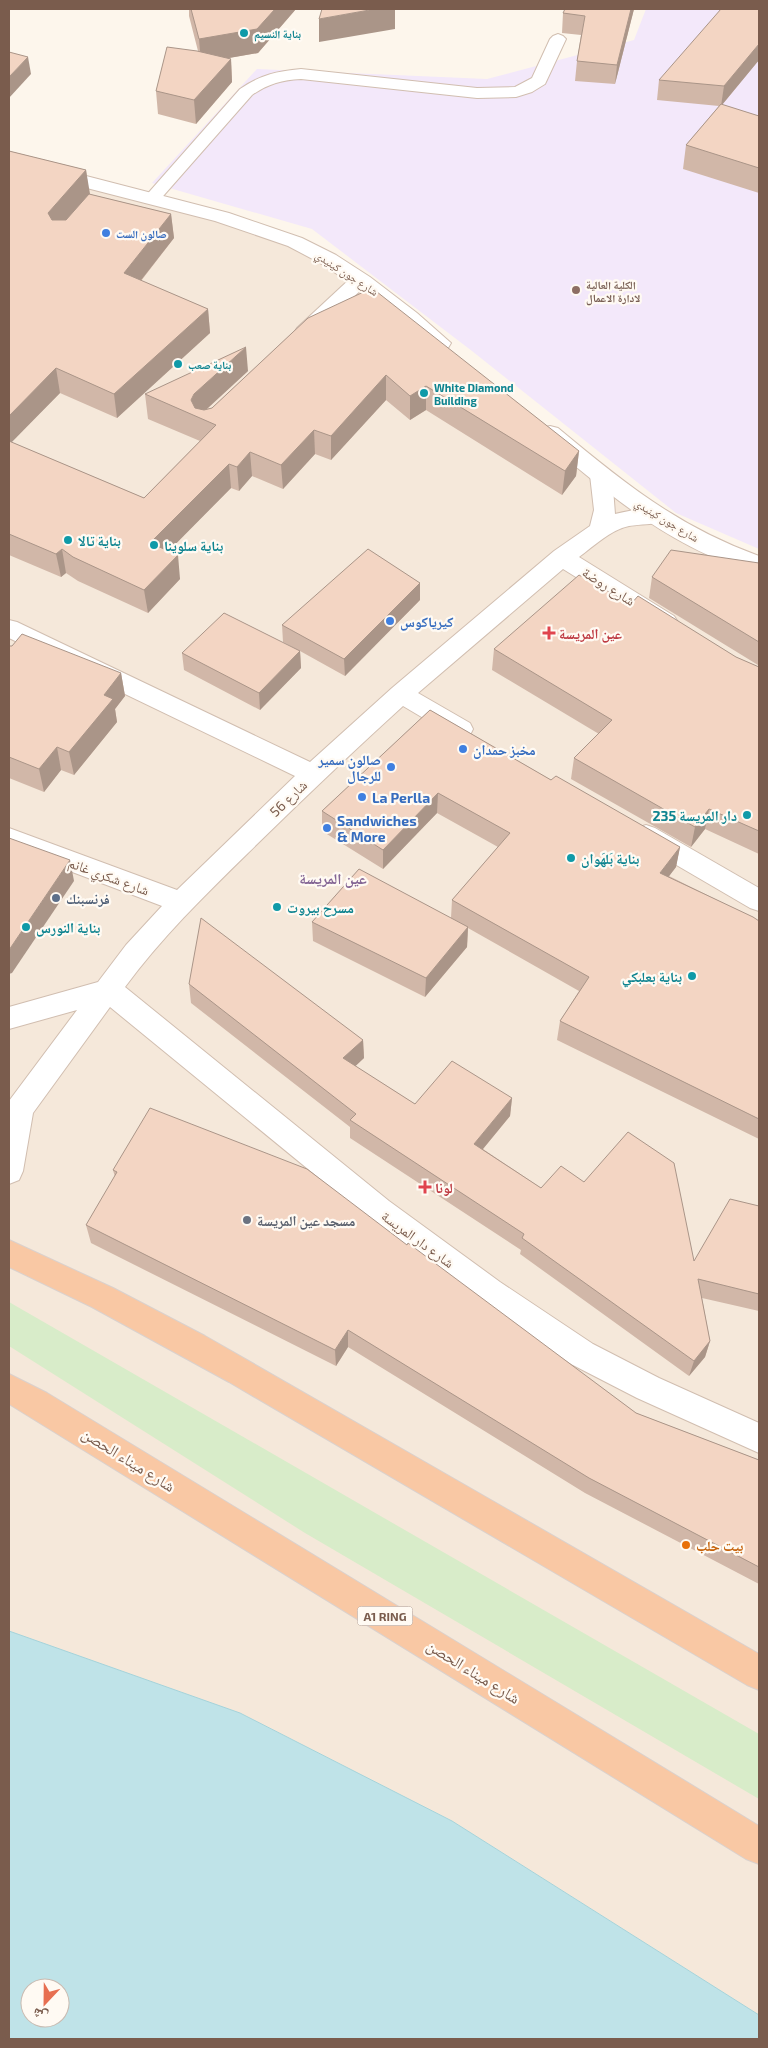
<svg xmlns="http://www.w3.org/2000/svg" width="768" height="2048" font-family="'Exo 2','Noto Naskh Arabic',sans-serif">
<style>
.residential{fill:#f5e8da}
.education{fill:#f3e8fa}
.green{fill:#d8ecc9}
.water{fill:#bfe3e8;stroke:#a5d3da;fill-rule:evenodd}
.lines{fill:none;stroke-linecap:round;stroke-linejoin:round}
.service-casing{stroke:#d1beb0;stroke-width:2}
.minor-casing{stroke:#d1beb0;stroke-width:2}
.tertiary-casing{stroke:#d1beb0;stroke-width:2}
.trunk-casing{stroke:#dad1cd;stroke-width:2}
.service{fill:#fff;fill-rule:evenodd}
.minor{fill:#fff;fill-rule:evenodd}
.tertiary{fill:#fff;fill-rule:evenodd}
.trunk{fill:#f9c8a4;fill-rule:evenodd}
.wall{fill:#d1b7a8}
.shaded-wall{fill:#aa9588}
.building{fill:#f3d5c3;stroke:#aa9588}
.culture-dot{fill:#0f9aa8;stroke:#fffaf3;stroke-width:2}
.shop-dot{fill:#3f7fe0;stroke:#fffaf3;stroke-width:2}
.education-dot{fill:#8d6e63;stroke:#fffaf3;stroke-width:2}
.health-dot{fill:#e0444e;stroke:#fffaf3;stroke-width:2}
.service-dot{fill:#5c6f8a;stroke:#fffaf3;stroke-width:2}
.worship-dot{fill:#6b7280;stroke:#fffaf3;stroke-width:2}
.food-dot{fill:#e8710a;stroke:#fffaf3;stroke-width:2}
.labels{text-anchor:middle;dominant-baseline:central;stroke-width:4.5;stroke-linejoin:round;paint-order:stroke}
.far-culture-label{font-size:11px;font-weight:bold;fill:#0d838f;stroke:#fffaf3;text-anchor:start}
.far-shop-label{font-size:11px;font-weight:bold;fill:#366cbe;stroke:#fffaf3;text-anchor:start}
.far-street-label{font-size:11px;fill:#7a5c4d;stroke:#fffaf3}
.far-education-label{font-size:11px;font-weight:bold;fill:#785e54;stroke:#fffaf3;text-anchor:start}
.shield{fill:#fffaf3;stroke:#a28b7f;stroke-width:1}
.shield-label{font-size:12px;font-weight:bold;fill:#7a5c4d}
.culture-label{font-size:14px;font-weight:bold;fill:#0d838f;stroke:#fffaf3;text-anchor:start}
.street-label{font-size:14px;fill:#7a5c4d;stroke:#fffaf3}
.shop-label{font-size:14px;font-weight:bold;fill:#366cbe;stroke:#fffaf3;text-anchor:start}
.health-label{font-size:14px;font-weight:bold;fill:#be3a42;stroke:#fffaf3;text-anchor:start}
.service-label{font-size:14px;font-weight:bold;fill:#4e5e75;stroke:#fffaf3;text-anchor:start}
.worship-label{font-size:14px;font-weight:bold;fill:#5b616d;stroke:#fffaf3;text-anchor:start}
.food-label{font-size:14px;font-weight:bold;fill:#c56008;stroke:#fffaf3;text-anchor:start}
.neighbourhood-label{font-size:15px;font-weight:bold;fill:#846695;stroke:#fffaf3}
.near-street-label{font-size:16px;fill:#7a5c4d;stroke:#fffaf3}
</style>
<rect width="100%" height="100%" fill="#fdf6ec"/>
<path class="residential" d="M9 162 235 220 312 251 625 494 759 565V2015L452 1821 240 1713 9 1631Z"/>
<path class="education" d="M646 9H716L759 22V549L676 513 472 351 312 229 152 183 257 69 487 79 634 40Z"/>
<path class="green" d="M9 1302 759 1734V1799L305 1533 9 1346Z"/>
<path class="water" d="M9 1631 240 1713 452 1821 759 2015V2039H9ZM30 1988H60V2018H30Z"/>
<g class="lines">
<g class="service-casing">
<path id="service" d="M558 34 563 36 566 39 545 84 532 92 516 97 477 98 301 79C281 80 268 84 252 95L157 203H145L143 199 240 89C260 75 278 71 301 69L477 88 515 87 532 78 550 39 553 36Z"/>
</g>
<g class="minor-casing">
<g id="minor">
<path d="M360 274 367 276 370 280 367 284 311 338 304 340 297 338 294 333 297 328 353 276Z"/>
<path d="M601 468 609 470 612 475 615 514C631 510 649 506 665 511L668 516 665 521C653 525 641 524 629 526 610 530 594 546 579 557L674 616 678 622 674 628 666 630 658 628 563 569 418 693 470 723 473 729 470 735 461 738 452 735 403 706C350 754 299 803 248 853 204 896 161 938 125 987L389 1201 500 1282 593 1344 659 1378 759 1423V1453L637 1398 571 1364 478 1302 369 1219 110 1007 33 1113 23 1171 19 1180 9 1184V1101L77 1010 9 1029V1007L98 982 126 945 162 906 9 848V828L177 890 295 776 9 638V620L17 622 310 762 392 688 554 551 590 526 594 510 590 475 593 470Z"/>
<path d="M646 825 655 828 759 888V911L750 908 637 842 633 835 637 828Z"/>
</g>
</g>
<g class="tertiary-casing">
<g id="tertiary">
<path d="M9 156 229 213 302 238 336 255 370 277 417 313 451 343 448 348 441 350 434 348 355 286 322 264 288 246 215 221 9 168Z"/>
<path d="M550 426 558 428C624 483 677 526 759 556V573C675 552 607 493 542 438L539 433 542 428Z"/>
</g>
</g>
<g class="trunk-casing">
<g id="trunk">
<path d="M9 1240 113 1288 205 1336 759 1654V1690L747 1685 229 1382 92 1307 9 1267Z"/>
<path d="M9 1374 47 1393 759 1826V1864L746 1859 9 1404Z"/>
</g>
</g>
<use href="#service" class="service"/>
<use href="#minor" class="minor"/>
<use href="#tertiary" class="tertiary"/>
<use href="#trunk" class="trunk"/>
</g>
<g class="wall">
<path d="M189 9H296L258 53 228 58 231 59 232 82 196 124 158 114 156 91 198 51 189 16Z"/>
<path d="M634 9 615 84 575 81 577 61 581 35 562 33 563 13Z"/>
<path d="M759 9V60L722 105 759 116V193L683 169 686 145 719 106 657 100 659 80Z"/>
<path d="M9 151 86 170 89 194 171 214 174 238 141 281 208 309 210 333 117 418 60 393 11 442 144 498 200 441 148 419 145 394 248 371 207 409 212 408 308 318 579 451 576 476 562 495 426 410 410 420 386 400 331 460 315 454 283 489 252 476 239 491 231 488 168 551 180 579 148 613 78 581 66 573 61 577 9 555Z"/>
<path d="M759 563V662L758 665 649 598 652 577Z"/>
<path d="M420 600 345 676 300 651 301 668 260 710 184 670 182 653 294 648 283 642 282 625Z"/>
<path d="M631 604 736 657 759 667V854L705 829 691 847 571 779 574 758 599 734 492 670 494 649Z"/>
<path d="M9 646 121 673 125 696 115 709 117 722 74 775 61 770 44 792 9 778Z"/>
<path d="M430 710 551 780 680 847 676 867 669 876 759 921V1139L557 1040 560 1021 579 991 468 928 467 947 425 997 313 941 312 922 451 918 452 900 498 847 437 813 383 869 322 831V811Z"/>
<path d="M189 984 363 1040 364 1058 355 1066 415 1104 512 1098 510 1116 483 1149 541 1188 694 1261 759 1206V1311L702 1298 710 1341 705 1357 689 1376 520 1254 521 1250 350 1138V1127L191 1003Z"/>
<path d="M113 1170 407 1245 636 1413 759 1460V1584L585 1493 348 1347 336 1366 91 1243 86 1225 115 1177Z"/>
</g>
<g class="shaded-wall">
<path d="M275 9H296L258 53 201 63 199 39Z"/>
<path d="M375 9H395V29L319 42V19Z"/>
<path d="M631 9H634L615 84 617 65Z"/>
<path d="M759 44V60L721 106 724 86Z"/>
<path d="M28 57 31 74 9 98V77Z"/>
<path d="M231 59 232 82 196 124 194 100Z"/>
<path d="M86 170 90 194 52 238 48 213Z"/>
<path d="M171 214 174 238 127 298 124 273Z"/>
<path d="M208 309 210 333 117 418 114 394Z"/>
<path d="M246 347 248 371 198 417 191 400 194 394Z"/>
<path d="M56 368 60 393 9 445V416Z"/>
<path d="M386 375V400L331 460V436Z"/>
<path d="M426 386V410L410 420V396Z"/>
<path d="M314 430 315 454 283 489 281 465Z"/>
<path d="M579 451 576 476 562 495 565 471Z"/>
<path d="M250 452 252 476 239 491 237 467Z"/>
<path d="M229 464 231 488 153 567 150 543Z"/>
<path d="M62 549 66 573 61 577 56 554Z"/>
<path d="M178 555 180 579 148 613 144 590Z"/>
<path d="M420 583V600L345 676 344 659Z"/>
<path d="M300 651 301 668 260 710 259 693Z"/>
<path d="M121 673 125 696 115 709 117 722 74 775 69 752 104 695Z"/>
<path d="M57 747 61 770 44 792 39 769Z"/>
<path d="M438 793 437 813 383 869V850Z"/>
<path d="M709 809 705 829 691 847 695 827Z"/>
<path d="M680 847 676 867 657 892 660 873Z"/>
<path d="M70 860 74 881 12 973 9 974V950Z"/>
<path d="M468 927 467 947 425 997 426 978Z"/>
<path d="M363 1040 364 1058 344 1077 343 1058Z"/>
<path d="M512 1098 510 1116 473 1161 474 1144Z"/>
<path d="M348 1330V1347L336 1366 335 1350Z"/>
<path d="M710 1341 705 1357 689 1376 694 1361Z"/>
</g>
<g class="building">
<path d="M191 9H275L257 29 199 39Z"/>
<path d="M322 9H375L319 19Z"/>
<path d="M565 9H631L617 65 577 61 585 16 563 13Z"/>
<path d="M721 9H759V44L724 86 659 80Z"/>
<path d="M167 47 197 51 231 59 194 100 156 91Z"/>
<path d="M9 52 28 57 9 77Z"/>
<path d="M721 104 759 116V168L686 145Z"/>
<path d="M9 151 86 170 48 213 52 220H66L89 194 171 214 124 273 208 309 114 394 56 368 9 416Z"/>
<path d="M372 288 579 451 565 471 426 386 410 396 386 375 331 436 314 430 281 465 250 452 237 467 229 464 150 543 178 555 144 590 73 557 62 549 56 554 9 534V441L144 498 216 425 145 394 246 347 194 394 191 400 195 408 204 410 212 408 308 318Z"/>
<path d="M368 549 420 583 344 659 282 625Z"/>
<path d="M671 550 759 563V642L652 577Z"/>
<path d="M579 575 631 604 638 596 736 657 759 667V831L709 809 695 827 574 758 612 720 494 649Z"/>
<path d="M224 613 300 651 259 693 182 653Z"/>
<path d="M22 634 121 673 104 695 113 699 69 752 57 747 39 769 9 757V646H12Z"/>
<path d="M430 710 551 780 556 776 680 847 660 873 753 917 759 921V1119L560 1021 589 977 452 900 510 833 438 793 383 850 322 811Z"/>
<path d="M9 838 70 860 9 950Z"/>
<path d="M359 869 468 927 426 978 312 922Z"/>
<path d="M201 918 363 1040 343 1058 415 1104 452 1061 512 1098 474 1144 541 1188 561 1166 584 1182 628 1132 674 1163 694 1261 730 1199 759 1206V1294L698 1279 710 1341 694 1361 522 1238 524 1234 350 1120 356 1114 189 984Z"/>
<path d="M150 1108 307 1169 407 1245 408 1243 636 1413 759 1460V1567L589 1478 348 1330 335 1350 86 1225 117 1172 113 1170Z"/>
</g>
<g class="culture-dot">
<circle cx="244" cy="33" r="5"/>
<circle cx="178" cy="364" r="5"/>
<circle cx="424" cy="393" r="5"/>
<circle cx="68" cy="540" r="5"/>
<circle cx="154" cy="545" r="5"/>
<circle cx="747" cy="815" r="5"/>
<circle cx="571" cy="858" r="5"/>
<circle cx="277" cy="907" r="5"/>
<circle cx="26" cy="927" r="5"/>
<circle cx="692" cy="976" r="5"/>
</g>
<g class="shop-dot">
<circle cx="106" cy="233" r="5"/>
<circle cx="390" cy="621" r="5"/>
<circle cx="463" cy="749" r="5"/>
<circle cx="391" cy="767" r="5"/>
<circle cx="362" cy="797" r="5"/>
<circle cx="327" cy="828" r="5"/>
</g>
<circle class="education-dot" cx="576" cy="290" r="5"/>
<g class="health-dot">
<path d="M546.5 625.5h5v5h5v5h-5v5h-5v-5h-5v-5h5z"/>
<path d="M422.5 1179.5h5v5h5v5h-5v5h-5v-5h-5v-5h5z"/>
</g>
<circle class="service-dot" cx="56" cy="898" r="5"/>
<circle class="worship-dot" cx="247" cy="1220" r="5"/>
<circle class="food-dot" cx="686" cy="1545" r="5"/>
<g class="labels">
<g class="far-culture-label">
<text x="254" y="33">بناية النسيم</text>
<text x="188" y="364">بناية صعب</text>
<text x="434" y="387">White Diamond<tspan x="434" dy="13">Building</tspan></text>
</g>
<g class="far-shop-label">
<text x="116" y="233">صالون الست</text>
</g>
<g class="far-street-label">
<text transform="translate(347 273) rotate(33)">شارع جون كينيدي</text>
<text transform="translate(667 520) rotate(31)">شارع جون كينيدي</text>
</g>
<g class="far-education-label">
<text x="586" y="284">الكلية العالية<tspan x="586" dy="13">لادارة الاعمال</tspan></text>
</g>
<rect class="shield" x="357.5" y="1606.5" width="55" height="19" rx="4"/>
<g class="shield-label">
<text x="385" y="1616">A1 RING</text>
</g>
<g class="culture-label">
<text x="78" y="540">بناية تالا</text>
<text x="164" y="545">بناية سلوينا</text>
<text x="737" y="815" text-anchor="end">دار المريسة 235</text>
<text x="581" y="858">بناية بَلهَوان</text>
<text x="287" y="907">مسرح بيروت</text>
<text x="36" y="927">بناية النورس</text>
<text x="682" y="976" text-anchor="end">بناية بعلبكي</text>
</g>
<g class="street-label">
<text transform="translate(609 586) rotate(32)">شارع روضة</text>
<text transform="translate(288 798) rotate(-44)">شارع 56</text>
<text transform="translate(109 876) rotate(20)">شارع شكري غانم</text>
<text transform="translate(418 1239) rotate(36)">شارع دار المريسة</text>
</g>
<g class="shop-label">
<text x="400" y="621">كيرياكوس</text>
<text x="473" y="749">مخبز حمدان</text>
<text x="381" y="759" text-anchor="end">صالون سمير<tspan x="381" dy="16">للرجال</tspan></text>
<text x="372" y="797">La Perlla</text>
<text x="337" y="820">Sandwiches<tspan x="337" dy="16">&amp; More</tspan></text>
</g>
<g class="health-label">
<text x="559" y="633">عين المريسة</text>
<text x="435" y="1187">لونا</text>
</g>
<g class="service-label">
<text x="66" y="898">فرنسبنك</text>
</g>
<g class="worship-label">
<text x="257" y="1220">مسجد عين المريسة</text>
</g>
<g class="food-label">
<text x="696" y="1545">بيت حلب</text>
</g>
<g class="neighbourhood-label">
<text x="333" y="878">عين المريسة</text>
</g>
<g class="near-street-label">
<text transform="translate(129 1459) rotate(32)">شارع ميناء الحصن</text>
<text transform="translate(474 1671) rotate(32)">شارع ميناء الحصن</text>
</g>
</g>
<rect width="768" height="2048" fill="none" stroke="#7a5c4d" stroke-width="20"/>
<g transform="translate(45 2003) rotate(202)"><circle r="24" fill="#fffaf3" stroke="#cabbb1"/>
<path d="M0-4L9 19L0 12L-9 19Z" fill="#e76f51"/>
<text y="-8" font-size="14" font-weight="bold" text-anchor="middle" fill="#7a5c4d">ش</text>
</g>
</svg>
